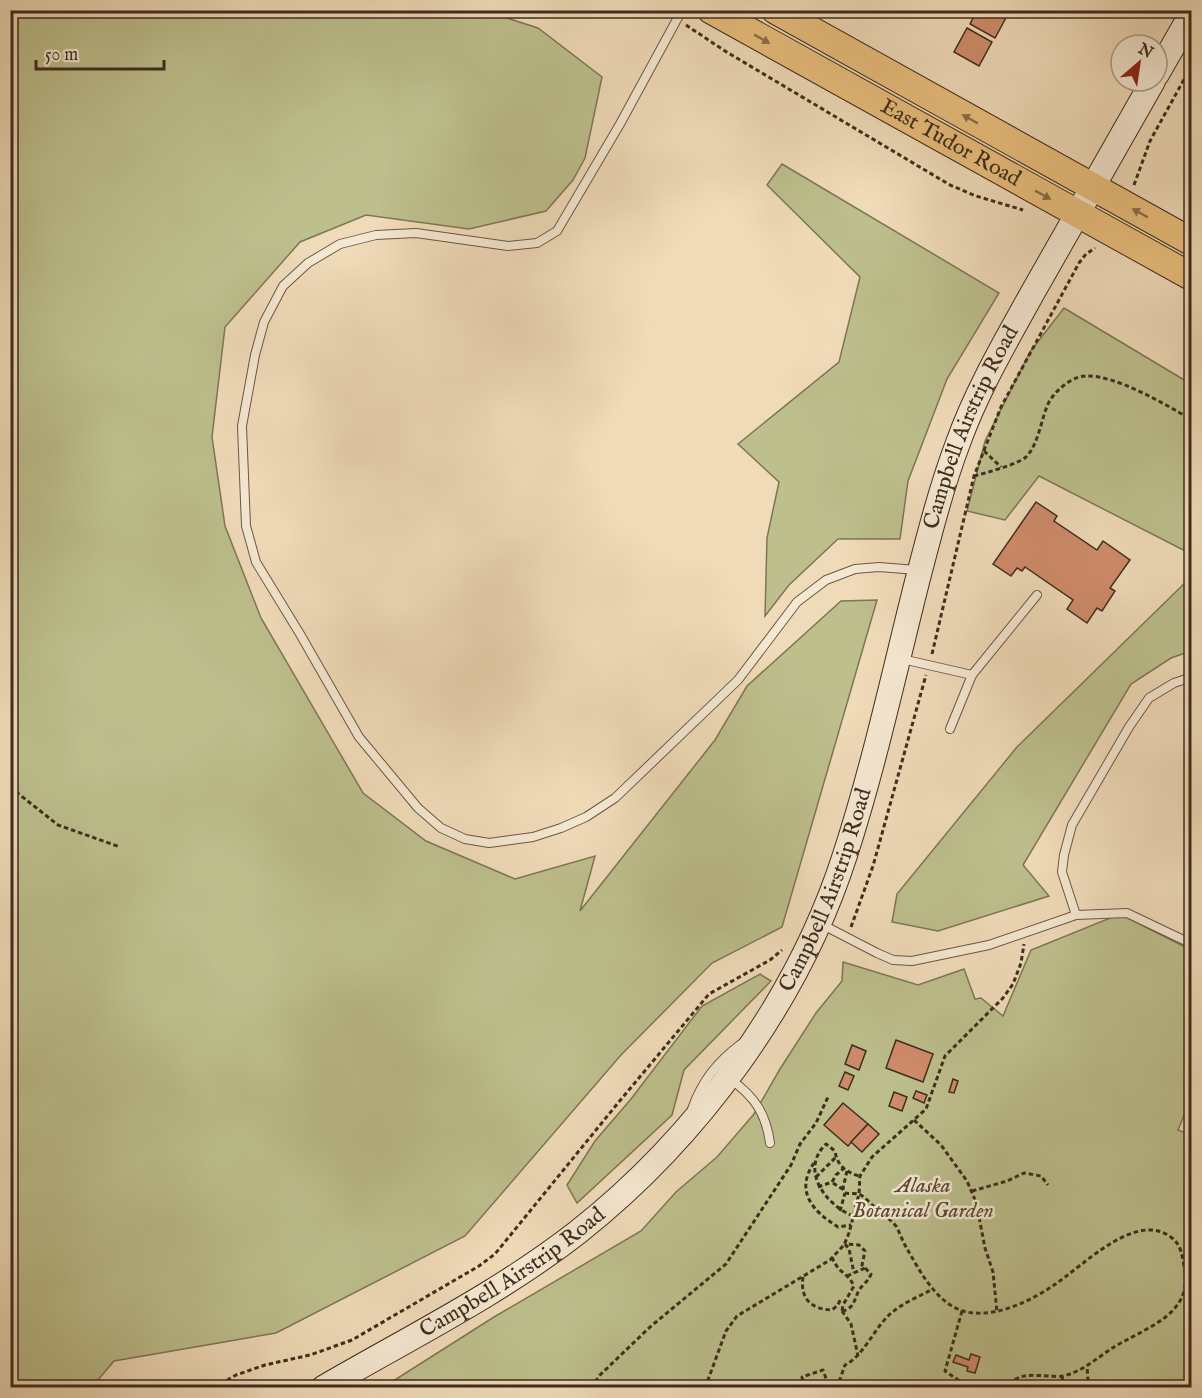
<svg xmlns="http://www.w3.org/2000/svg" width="1202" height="1398" font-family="'IM FELL English',serif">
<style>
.green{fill:#bdbf8d;stroke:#7e7654;stroke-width:1.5}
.building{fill:#d08c6b;stroke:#3e2d1c;stroke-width:1.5}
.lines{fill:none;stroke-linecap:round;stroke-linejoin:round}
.lane-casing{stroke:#6a5843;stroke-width:10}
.secondary-casing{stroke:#3e2d1c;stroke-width:26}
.primary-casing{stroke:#3e2d1c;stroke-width:29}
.path{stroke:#3e2d1c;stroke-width:3;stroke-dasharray:4.5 3;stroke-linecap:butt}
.lane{stroke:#f5e8d2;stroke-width:8}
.secondary{stroke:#f5e8d2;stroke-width:24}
.primary{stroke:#e8be7c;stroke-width:27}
.oneway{fill:#8a6e47}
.labels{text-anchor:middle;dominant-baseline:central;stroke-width:5;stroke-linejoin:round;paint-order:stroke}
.street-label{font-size:22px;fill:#3e2d1c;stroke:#f5e8d2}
.park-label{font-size:22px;font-style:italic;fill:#574a33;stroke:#f5e8d2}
</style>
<rect width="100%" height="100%" fill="#f0dbb9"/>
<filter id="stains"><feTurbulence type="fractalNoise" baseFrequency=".00333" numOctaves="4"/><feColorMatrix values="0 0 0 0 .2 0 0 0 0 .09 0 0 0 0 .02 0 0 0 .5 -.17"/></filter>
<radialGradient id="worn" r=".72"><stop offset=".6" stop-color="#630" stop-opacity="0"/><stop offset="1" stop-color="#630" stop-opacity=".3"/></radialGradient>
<g class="green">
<path d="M10 11H485L538 28 602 77 585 158 573 180 546 211 469 229 366 215 300 242 225 327 212 437 225 526 261 618 363 793 426 841 515 879 595 856 580 911 715 740 747 686 841 601 877 600 782 927 712 963 621 1055 465 1236 276 1333 114 1361 92 1387H11L10 26 13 21 11 19Z"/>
<path d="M782 164 999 293 947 379 908 481 900 539H838L789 585 765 616 767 538 779 482 738 444 839 362 860 277 767 185Z"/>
<path d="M1064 308 1191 384V554L1039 476 1005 520 967 511 985 441 1030 352Z"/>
<path d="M1191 577V651L1171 658 1131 684 1023 865 1049 896 938 931 892 922 897 894 1017 747Z"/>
<path d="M1120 914 1191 950V1098L1178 1130 1191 1135V1387L382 1388 494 1317 641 1231 676 1192 717 1157 754 1114 780 1069 816 1013 842 981 843 962 918 985 964 969 975 999 981 998 1003 1016 1031 950Z"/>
<path d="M760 974 771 981 684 1070 672 1115 577 1203 567 1185 595 1141 631 1099 702 1006Z"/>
</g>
<g class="building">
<path d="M977 10H1003L1008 14 995 38 970 24Z"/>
<path d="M967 28 992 42 979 66 954 52Z"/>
<path d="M1036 502 1057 516 1054 521 1097 550 1103 541 1130 560 1110 588 1115 591 1102 611 1097 608 1087 623 1067 609 1073 600 1025 567 1022 571 1017 568 1011 576 993 564Z"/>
<path d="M896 1040 933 1054 923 1082 886 1068Z"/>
<path d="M852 1045 866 1051 859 1070 845 1064Z"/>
<path d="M845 1072 854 1076 848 1090 839 1086Z"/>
<path d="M953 1079 958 1081 954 1093 949 1092Z"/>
<path d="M916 1091 927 1095 924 1103 913 1098Z"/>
<path d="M894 1092 907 1097 902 1111 889 1106Z"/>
<path d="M843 1103 868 1124 848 1146 824 1125Z"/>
<path d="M868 1124 879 1134 862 1152 851 1142Z"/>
<path d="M971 1354 980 1357 975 1373 967 1371 968 1367 953 1362 956 1355 969 1360Z"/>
</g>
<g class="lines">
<g class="lane-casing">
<g id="lane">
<path d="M682 10 620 124 557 231 537 243 508 246 416 233 376 235 340 244 308 263 283 286 264 322 255 355 242 426 246 526 256 562 300 634 359 737 418 808 441 828 465 839 489 843 533 837 561 828 586 817 615 798 738 680 797 602 826 580 855 569 879 567 917 570"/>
<path d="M902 659 972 675 1037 595"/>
<path d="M950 729 972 675"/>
<path d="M1076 915 1062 872 1064 855 1072 825 1129 727 1149 698 1174 683 1192 677"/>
<path d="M821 924 877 953 893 960 912 961 989 945 1076 915 1127 913 1192 944"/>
<path d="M730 1079C754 1096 766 1113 770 1143"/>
<path d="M692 1109C702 1081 717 1062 741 1044"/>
</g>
</g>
<g class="secondary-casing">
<g id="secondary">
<path d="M1157 74 1192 13"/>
<path id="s1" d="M323 1388C409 1338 500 1293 578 1232 697 1138 798 1001 845 855 874 766 894 673 917 582 929 536 941 488 958 443 977 390 1006 341 1033 292 1073 221 1113 151 1153 81"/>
</g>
</g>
<g class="primary-casing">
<g id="primary">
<path id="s2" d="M711 10 1192 277"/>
<path d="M775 10 1192 242"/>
</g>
</g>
<g class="path">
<path d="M655 10 666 16"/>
<path d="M686 25 725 51 950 185 976 196 1023 210"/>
<path d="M1134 185 1150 141 1192 65"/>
<path d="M984 451 1001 467"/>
<path d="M974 476C986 473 1018 464 1026 457 1039 444 1041 418 1049 402 1056 390 1072 376 1086 376 1116 375 1165 404 1192 420"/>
<path d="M932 654 974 476 1001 407 1079 263 1086 254 1095 248"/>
<path d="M10 787 58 825 120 847"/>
<path d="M851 927 873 866 926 675"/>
<path d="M914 1120 941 1145 967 1181 976 1202 985 1248 993 1272 997 1312"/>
<path d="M814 1163C794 1192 814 1212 838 1227L851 1225"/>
<path d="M847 1171 843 1188 845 1193C849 1194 854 1193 858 1194 863 1195 869 1202 872 1205 881 1212 889 1218 896 1226 900 1233 902 1240 906 1247 921 1273 940 1311 974 1313 1002 1315 1032 1300 1054 1285 1083 1266 1137 1209 1172 1238 1181 1245 1182 1255 1184 1266 1195 1314 1147 1327 1114 1347 1098 1357 1082 1372 1063 1376 1059 1377 1053 1376 1049 1376 1027 1375 1021 1373 1003 1388"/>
<path d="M816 1177 836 1157"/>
<path d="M833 1183 844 1190"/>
<path d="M818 1187 832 1182 836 1175 844 1168"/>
<path d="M972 1191 1007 1181 1024 1173 1041 1176 1048 1185"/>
<path d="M840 1211 845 1193"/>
<path d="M853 1216C826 1205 799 1170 826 1144L835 1151C837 1165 846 1173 860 1176"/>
<path d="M845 1244 849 1249 854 1273"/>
<path d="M832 1257C839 1275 847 1271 854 1286L843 1305 842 1311"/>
<path d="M847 1276 865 1268"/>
<path d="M803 1277C800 1298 810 1309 832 1310L838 1305 841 1298"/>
<path d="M842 1311C854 1309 854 1300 859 1290 863 1284 868 1282 871 1274L862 1265 865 1251 859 1245 845 1244"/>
<path d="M842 1311 851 1324 858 1356"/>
<path d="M962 1311 945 1371 970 1388"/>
<path d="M1062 1376 1063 1382 1067 1388"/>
<path d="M214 1388 236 1375 265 1365 310 1355 352 1340 479 1266 495 1254 618 1103 709 994 770 960 782 950"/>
<path d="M591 1388 600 1375 650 1327 726 1264 791 1165 800 1144 816 1123 828 1097"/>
<path d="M705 1388 726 1331 737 1316 830 1260 844 1245 849 1233 859 1194 860 1176 872 1157 926 1109 945 1056 1003 998 1013 984 1021 963 1024 944"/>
<path d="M804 1388 802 1377 823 1370 828 1384 839 1382 845 1365C863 1356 873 1331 888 1316 900 1304 918 1297 933 1289"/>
<path d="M1085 1388 1088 1380 1087 1366"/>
</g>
<use href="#lane" class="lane"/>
<use href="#secondary" class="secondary"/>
<use href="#primary" class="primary"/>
</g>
<defs><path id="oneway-solid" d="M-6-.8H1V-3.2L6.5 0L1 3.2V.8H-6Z" transform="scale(1.5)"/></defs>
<g class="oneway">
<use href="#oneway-solid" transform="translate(762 39) rotate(29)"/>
<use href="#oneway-solid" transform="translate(970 119) rotate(-151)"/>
<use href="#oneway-solid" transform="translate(1043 195) rotate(29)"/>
<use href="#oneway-solid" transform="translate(1140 213) rotate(-151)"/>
</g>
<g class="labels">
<g class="street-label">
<text stroke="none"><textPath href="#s2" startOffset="274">East Tudor Road</textPath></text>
<text stroke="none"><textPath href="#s1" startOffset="1214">Campbell Airstrip Road</textPath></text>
<text stroke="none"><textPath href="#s1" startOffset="728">Campbell Airstrip Road</textPath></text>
<text stroke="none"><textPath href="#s1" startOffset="222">Campbell Airstrip Road</textPath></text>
</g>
<g class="park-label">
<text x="923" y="1186">Alaska<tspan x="923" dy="25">Botanical Garden</tspan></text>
</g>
</g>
<rect width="1202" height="1398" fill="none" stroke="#f0dbb9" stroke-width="36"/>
<rect x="12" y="12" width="1178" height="1374" fill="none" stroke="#3e2d1c" stroke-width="3"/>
<rect x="18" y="18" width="1166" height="1362" fill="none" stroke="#3e2d1c" stroke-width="1.5"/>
<g transform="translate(1139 63) rotate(29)"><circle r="28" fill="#f5e8d2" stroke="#ac9d89" stroke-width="1.5"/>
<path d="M0-4.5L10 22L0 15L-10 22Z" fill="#8f2418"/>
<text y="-9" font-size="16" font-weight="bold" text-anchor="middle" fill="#3e2d1c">N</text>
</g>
<path d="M36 60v9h128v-9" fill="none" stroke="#3e2d1c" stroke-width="3"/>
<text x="45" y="60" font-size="18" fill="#3e2d1c" stroke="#f5e8d2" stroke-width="4.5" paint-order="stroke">50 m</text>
<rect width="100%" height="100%" filter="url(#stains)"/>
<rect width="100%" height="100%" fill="url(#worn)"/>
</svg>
